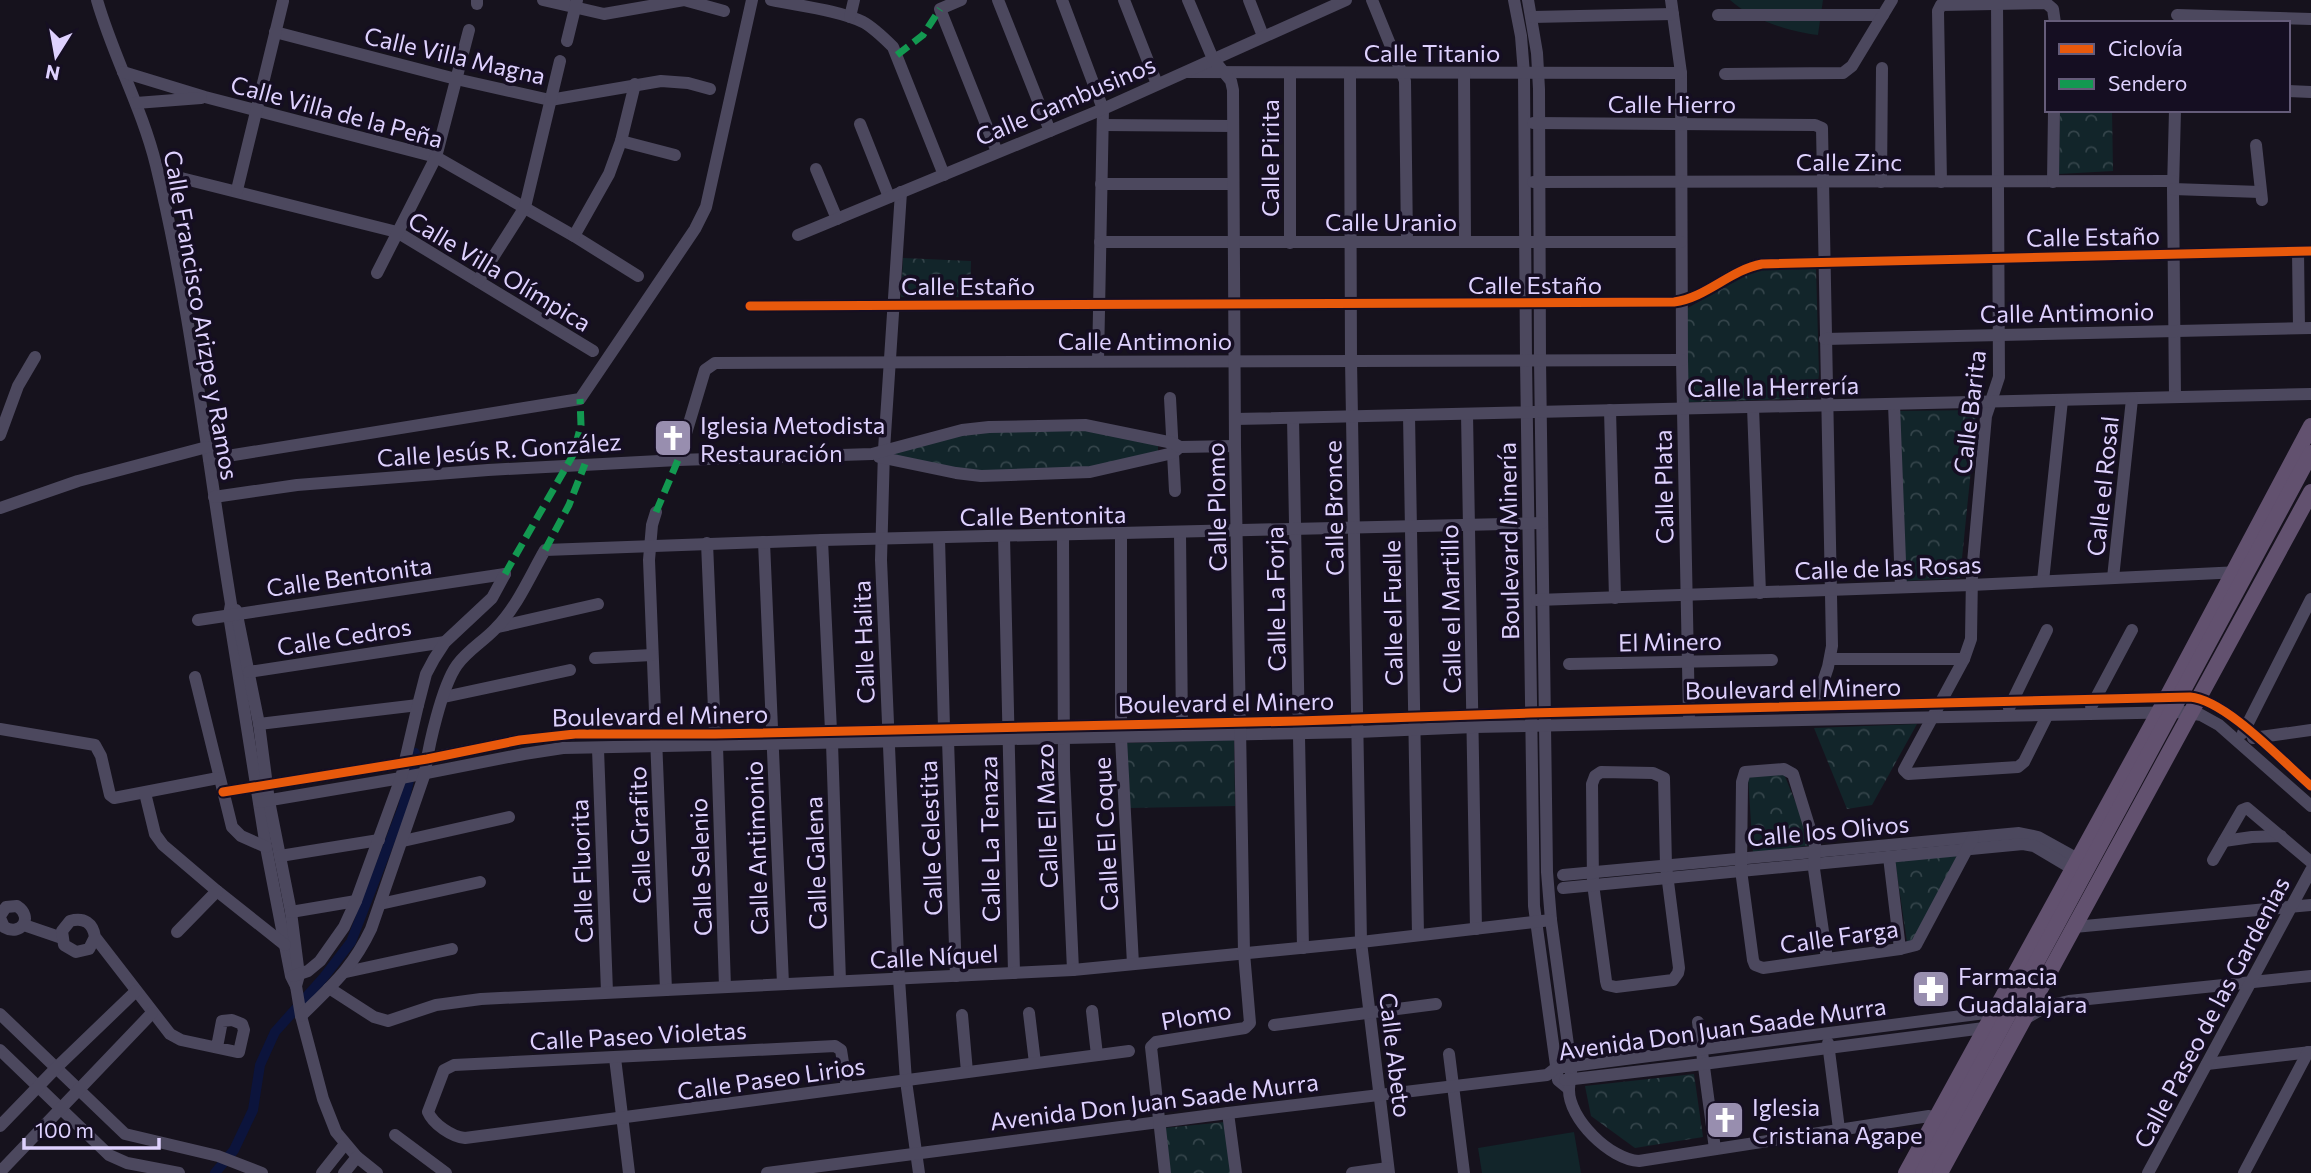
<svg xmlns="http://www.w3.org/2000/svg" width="2311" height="1173" font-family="Commissioner,sans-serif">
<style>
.grass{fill:#12252a}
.park{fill:url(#park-crowns)}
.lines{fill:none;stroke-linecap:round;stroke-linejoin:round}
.canal{stroke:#0c143c;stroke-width:10}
.minor{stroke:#4c485e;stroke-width:12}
.major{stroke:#62516f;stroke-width:16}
.quiet{stroke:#139951;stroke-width:7;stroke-dasharray:14 7;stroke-linecap:butt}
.cycleway-casing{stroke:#150e22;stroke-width:13}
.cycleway{stroke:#e8590c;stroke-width:9}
.labels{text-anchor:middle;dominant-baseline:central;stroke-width:7;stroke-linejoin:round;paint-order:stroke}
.street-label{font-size:24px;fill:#ded1fe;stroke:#150e22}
.poi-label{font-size:24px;fill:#ded1fe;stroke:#150e22;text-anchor:start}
</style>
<defs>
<pattern id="park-crowns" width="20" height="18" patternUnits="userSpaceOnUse" patternTransform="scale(1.75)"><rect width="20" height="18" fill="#12252a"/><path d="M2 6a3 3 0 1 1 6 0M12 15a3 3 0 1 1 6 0" fill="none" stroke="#34444a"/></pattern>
</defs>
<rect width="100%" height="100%" fill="#16121d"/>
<g class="grass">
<path d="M1730 0H1823L1818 35C1790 32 1750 19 1730 0Z"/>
<path d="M1574 1132 1581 1173H1482L1478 1148Z"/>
</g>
<g class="park">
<path d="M2060 110H2112L2113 171 2059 174Z"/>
<path d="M903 258 971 261 970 297H901Z"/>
<path d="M1816 267 1819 374 1816 398 1688 402 1686 309 1755 270Z"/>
<path d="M1977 410 1960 578 1904 581 1899 411Z"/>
<path d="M1090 429 1158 444V454L1098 469 969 474 898 461 894 452 974 432Z"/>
<path d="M1917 724 1872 805 1847 809 1814 728Z"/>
<path d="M1234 740 1235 806 1130 808 1126 743Z"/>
<path d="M1784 774 1813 845 1753 853 1748 777Z"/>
<path d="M1960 853 1915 941 1907 942 1895 861Z"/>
<path d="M1694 1074 1703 1137 1635 1148 1591 1116 1585 1086Z"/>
<path d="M1225 1122 1232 1173H1170L1164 1128Z"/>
</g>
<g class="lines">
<path class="canal" d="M215 1173 234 1150 253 1110 260 1065 275 1032 324 977 351 942 403 807 415 753"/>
<g class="minor">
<path d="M97 0C113 56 142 108 156 165 191 309 207 458 231 604L229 615 266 847 291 976 296 986"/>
<path d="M543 0 604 14 684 0 724 11"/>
<path d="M771 0C799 6 838 10 863 22 874 28 884 38 893 47L944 175"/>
<path d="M961 0 940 9 997 152"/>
<path d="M998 0 1050 131"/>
<path d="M1062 0 1103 109 1098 361"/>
<path d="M1124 0 1157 84"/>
<path d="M1249 0 1263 36"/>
<path d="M1372 0 1405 81 1407 242"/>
<path d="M1514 0 1521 36 1524 74 1526 360 1534 906 1558 1080 1569 1089"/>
<path d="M1528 0 1537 53 1539 89 1540 360 1547 872 1551 920 1571 1067C1572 1075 1569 1081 1569 1089 1568 1119 1611 1160 1639 1161L1929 1116 1943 1119"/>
<path d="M1671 0 1681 73 1682 360 1689 716"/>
<path d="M1997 0 1999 377 1986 416 1972 574 1971 639 1964 659 1904 770 1908 774 2018 767 2024 762 2047 716"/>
<path d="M477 4V0"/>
<path d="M1718 15H1883"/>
<path d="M2177 15 2311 19"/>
<path d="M850 17 854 0"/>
<path d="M1532 17 1673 14"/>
<path d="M275 32 456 79 550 100 661 81 688 83 710 89"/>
<path d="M567 41 577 0"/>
<path d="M123 72 205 97 436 157 574 236 638 276"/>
<path d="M1187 72 1681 73"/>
<path d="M1290 73V243"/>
<path d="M1350 73 1351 360 1361 942 1389 1173"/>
<path d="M1464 73 1465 242"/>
<path d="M1725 74 1843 73 1852 66 1892 0"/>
<path d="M2288 91 2311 92"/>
<path d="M136 103 201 98"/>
<path d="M2175 110 2173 189 2175 397"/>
<path d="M1533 123 1815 125 1822 128 1832 646 1828 667 1815 706"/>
<path d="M860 124 889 197"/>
<path d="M1103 125 1233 126"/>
<path d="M621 141 675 155"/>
<path d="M2256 145 2262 200"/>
<path d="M816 169 837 219"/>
<path d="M181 178 397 232 593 351"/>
<path d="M1533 182 2173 181"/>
<path d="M1881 182 1882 68"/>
<path d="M1941 182 1938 11 1941 5 2046 3 2053 9 2055 23"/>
<path d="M2053 182 2054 110"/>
<path d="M1101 184H1233"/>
<path d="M2173 189 2260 192"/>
<path d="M237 190 283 1"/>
<path d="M901 192 884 450 881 560 899 979 906 1081 919 1173"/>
<path d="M798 235 1103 109 1346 0"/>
<path d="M574 236 609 174 621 141 635 84"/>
<path d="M1100 242H1681"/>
<path d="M2298 251 2299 328"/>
<path d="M377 273 436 157 469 30"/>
<path d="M478 281 525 207 560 61"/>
<path d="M750 306 1674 302C1706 298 1730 270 1762 264L2311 251"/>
<path d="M1825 339 2311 328"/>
<path d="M1170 398 1175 491"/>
<path d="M1894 404 1901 587"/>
<path d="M1753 407 1760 593"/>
<path d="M1610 410 1615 598"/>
<path d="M1467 414 1476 929"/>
<path d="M1409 415 1418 935"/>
<path d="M1293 418 1303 948"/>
<path d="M1235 419 2311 394"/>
<path d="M0 435 18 386 35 357"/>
<path d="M879 457 956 473 981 476 1090 472 1173 453 1180 447"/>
<path d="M209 459 580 399 695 229 706 207 752 0"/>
<path d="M678 460 705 370 715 363 1682 360"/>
<path d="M214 497 297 485 488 470 678 460 872 454 962 430 989 427 1085 425 1173 443 1180 447 1235 446"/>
<path d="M0 508 78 481 207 447"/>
<path d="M656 512 652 525 649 560 666 990"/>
<path d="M1180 533 1182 729"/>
<path d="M1121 534V738L1133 964"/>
<path d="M1063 535 1064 769 1073 970"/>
<path d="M1004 536 1014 973"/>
<path d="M939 538 944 728"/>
<path d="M822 540 831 731"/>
<path d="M764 542 783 984"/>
<path d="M707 543 715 734"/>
<path d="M2113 578 2132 399"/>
<path d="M2043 581 2062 400"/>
<path d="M1537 600 1971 585 2240 572"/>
<path d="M236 610 259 724 269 801 291 912 299 975 296 986 301 1016 323 1099 336 1132 357 1157 377 1173"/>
<path d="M198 620 505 574"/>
<path d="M498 627 598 604"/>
<path d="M595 658 652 655"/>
<path d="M1830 659H1964"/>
<path d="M1569 664 1772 660"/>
<path d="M249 672 445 642"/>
<path d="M195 677 232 827 241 836 266 847"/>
<path d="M444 697 570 670"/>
<path d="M2091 707 2132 630"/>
<path d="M2009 708 2047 630"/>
<path d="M259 724 418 705"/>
<path d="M0 729 95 745 101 756 110 795 114 798 218 778"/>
<path d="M2243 733 2311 599"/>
<path d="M2253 738 2311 730"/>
<path d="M948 740 956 976"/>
<path d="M832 743 840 981"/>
<path d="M717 746 725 987"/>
<path d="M598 749 607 992"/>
<path d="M1601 772 1653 773 1664 778 1666 866 1679 968 1678 973 1673 980 1616 987 1607 985 1606 981 1593 884 1592 784 1595 776Z"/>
<path d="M223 792 427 759 520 740 575 734H715L1298 721 1530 713 2190 697C2226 700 2282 761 2311 786"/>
<path d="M145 793 155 834 163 845 217 891 285 945"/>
<path d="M259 802 401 778 524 754 563 748 1358 732 1474 727 2183 712 2201 715 2219 725 2311 806"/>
<path d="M403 841 509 817"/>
<path d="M2224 841 2252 837 2281 836"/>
<path d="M280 856 379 840"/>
<path d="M1889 857 1900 949"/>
<path d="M2213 860 2242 810 2247 808 2311 862"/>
<path d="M1563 875 2019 833 2038 837 2085 863"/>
<path d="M1563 888 2023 844 2034 846 2078 872"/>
<path d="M380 904 480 882"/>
<path d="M291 912 356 901"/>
<path d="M0 916 6 907 17 906C34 917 21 937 4 927L0 918"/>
<path d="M24 925 62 938"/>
<path d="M2074 927 2311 905"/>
<path d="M177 932 217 891"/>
<path d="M95 937 89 949 76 952 64 945 62 931 70 921C84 917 93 923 95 937L170 1034 181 1040 237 1052H239L244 1030 242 1024 232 1020 222 1021 217 1047"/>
<path d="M1827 959 1814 869 1815 845 1793 774 1784 769 1745 772 1742 782 1741 870 1753 960 1755 965 1763 968 1900 949 1916 945 1973 838"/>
<path d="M346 972 452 949"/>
<path d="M293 976 308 971 320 961 344 927 356 901 401 778 418 705 426 674 434 659 445 642 492 598 505 574"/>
<path d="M329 988 374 1017 388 1021 436 1005 481 999 1073 970 1361 942 1551 920"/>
<path d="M1092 1011 1097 1055"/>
<path d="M1029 1013 1035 1063"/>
<path d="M0 1014 125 1134 218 1156 262 1173"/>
<path d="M962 1015 967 1072"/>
<path d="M301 1016C332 985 352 969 371 929L425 773C428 747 442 686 457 665 468 650 484 641 496 628 517 607 530 576 545 550L822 540 1542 523"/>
<path d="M2023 1020 2047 1006 2069 1001 2311 976"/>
<path d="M1698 1022 1715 1149"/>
<path d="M1274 1025 1436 1004"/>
<path d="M1828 1043 1839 1129"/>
<path d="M0 1050 109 1155 127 1163 179 1173"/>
<path d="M1449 1054 1464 1173"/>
<path d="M615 1058 629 1173"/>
<path d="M2207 1064 2311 1052"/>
<path d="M1565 1080 1703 1064 1992 1027"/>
<path d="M847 1088 841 1050 835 1046 454 1065 444 1070 428 1112C433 1124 452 1137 465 1138L1129 1051"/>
<path d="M1228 1113 1236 1173"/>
<path d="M0 1126 57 1067 136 991"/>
<path d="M395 1135 446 1173"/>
<path d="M0 1172 152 1013"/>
<path d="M322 1173 345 1144"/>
<path d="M344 1173 357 1157"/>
<path d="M767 1173 1228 1113 1547 1075 1556 1068 2001 1011"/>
<path d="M1165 1173 1151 1047 1156 1042 1245 1028 1250 1023 1244 953 1235 446 1233 90 1231 81 1213 59 1188 0"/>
<path d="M1352 1173 1388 1168"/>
<path d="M2148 1173 2311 870"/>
<path d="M2244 1173 2308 1052"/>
</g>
<g class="major">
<path d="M1906 1173 2166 699 2311 426"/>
<path d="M1923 1173 2311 453"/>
<path d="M1940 1173C2062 945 2189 720 2311 492"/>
</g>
<g class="quiet">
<path d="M897 55 923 35 940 9"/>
<path d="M656 512 678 460"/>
<path d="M545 550 569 505 585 464"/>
<path d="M505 574 573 455 581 425 580 399"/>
</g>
<g class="cycleway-casing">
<g id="cycleway">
<path d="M750 306 1674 302C1706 298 1730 270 1762 264L2311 251"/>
<path d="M223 792 427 759 520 740 575 734H715L1298 721 1530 713 2190 697C2226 700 2282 761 2311 786"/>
</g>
</g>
<use href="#cycleway" class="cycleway"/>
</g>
<defs>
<g id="church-square" transform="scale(2.0125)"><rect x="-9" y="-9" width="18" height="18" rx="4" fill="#988eaf" stroke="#150e22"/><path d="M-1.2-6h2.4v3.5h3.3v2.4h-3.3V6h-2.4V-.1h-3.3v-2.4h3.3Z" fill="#fff"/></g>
<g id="pharmacy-square" transform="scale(2.0125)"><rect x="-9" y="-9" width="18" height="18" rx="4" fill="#988eaf" stroke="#150e22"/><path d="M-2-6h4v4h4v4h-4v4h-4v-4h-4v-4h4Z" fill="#fff"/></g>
</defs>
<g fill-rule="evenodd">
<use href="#church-square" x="673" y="438"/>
<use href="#pharmacy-square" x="1931" y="989"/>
<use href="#church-square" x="1725" y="1120"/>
</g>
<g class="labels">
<g class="street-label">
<text x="1432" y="52">Calle Titanio</text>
<text transform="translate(455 55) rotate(13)">Calle Villa Magna</text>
<text transform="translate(1065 100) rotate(-23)">Calle Gambusinos</text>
<text x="1672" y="103">Calle Hierro</text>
<text transform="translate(337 111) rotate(15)">Calle Villa de la Peña</text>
<text transform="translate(1269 158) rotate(-90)">Calle Pirita</text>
<text x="1849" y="161">Calle Zinc</text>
<text x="1391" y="221">Calle Uranio</text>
<text transform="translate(2093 236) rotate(-1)">Calle Estaño</text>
<text transform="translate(500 271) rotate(31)">Calle Villa Olímpica</text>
<text x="1535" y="284">Calle Estaño</text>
<text x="968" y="285">Calle Estaño</text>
<text transform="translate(2067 312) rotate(-1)">Calle Antimonio</text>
<text transform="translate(202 315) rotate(80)">Calle Francisco Arizpe y Ramos</text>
<text x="1145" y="340">Calle Antimonio</text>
<text transform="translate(1773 386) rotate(-1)">Calle la Herrería</text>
<text transform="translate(1969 412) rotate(-83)">Calle Barita</text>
<text transform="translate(499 449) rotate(-4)">Calle Jesús R. González</text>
<text transform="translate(2102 486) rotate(-84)">Calle el Rosal</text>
<text transform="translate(1663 487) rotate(-91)">Calle Plata</text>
<text transform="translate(1216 507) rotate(-91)">Calle Plomo</text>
<text transform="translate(1333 508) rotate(-91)">Calle Bronce</text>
<text transform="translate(1043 515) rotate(-1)">Calle Bentonita</text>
<text transform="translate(1508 541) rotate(-91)">Boulevard Minería</text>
<text transform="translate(1888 567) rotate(-2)">Calle de las Rosas</text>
<text transform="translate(349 576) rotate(-8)">Calle Bentonita</text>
<text transform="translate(1275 599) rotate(-91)">Calle La Forja</text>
<text transform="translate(1450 609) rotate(-91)">Calle el Martillo</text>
<text transform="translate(1392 613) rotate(-91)">Calle el Fuelle</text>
<text transform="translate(344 636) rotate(-9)">Calle Cedros</text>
<text transform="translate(1670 641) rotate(-1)">El Minero</text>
<text transform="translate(863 642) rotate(-92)">Calle Halita</text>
<text transform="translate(1793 688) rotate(-1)">Boulevard el Minero</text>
<text transform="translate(1226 702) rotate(-1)">Boulevard el Minero</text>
<text transform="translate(660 715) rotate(-1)">Boulevard el Minero</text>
<text transform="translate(1046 816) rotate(-92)">Calle El Mazo</text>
<text transform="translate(1828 830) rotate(-5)">Calle los Olivos</text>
<text transform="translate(1105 834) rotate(-93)">Calle El Coque</text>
<text transform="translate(639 835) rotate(-92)">Calle Grafito</text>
<text transform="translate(930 838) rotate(-92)">Calle Celestita</text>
<text transform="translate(989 839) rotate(-91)">Calle La Tenaza</text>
<text transform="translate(756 848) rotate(-92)">Calle Antimonio</text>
<text transform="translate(815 863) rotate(-92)">Calle Galena</text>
<text transform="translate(700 867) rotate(-92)">Calle Selenio</text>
<text transform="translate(581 871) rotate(-92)">Calle Fluorita</text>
<text transform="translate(1839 936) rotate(-8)">Calle Farga</text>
<text transform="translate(934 956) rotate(-3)">Calle Níquel</text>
<text transform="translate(2211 1012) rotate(-62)">Calle Paseo de las Gardenias</text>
<text transform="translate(1196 1015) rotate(-10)">Plomo</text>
<text transform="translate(1722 1028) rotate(-8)">Avenida Don Juan Saade Murra</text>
<text transform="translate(638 1035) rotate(-3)">Calle Paseo Violetas</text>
<text transform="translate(1396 1055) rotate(83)">Calle Abeto</text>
<text transform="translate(771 1078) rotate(-8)">Calle Paseo Lirios</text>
<text transform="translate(1154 1101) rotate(-7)">Avenida Don Juan Saade Murra</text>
</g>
<g class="poi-label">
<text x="700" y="424">Iglesia Metodista<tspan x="700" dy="28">Restauración</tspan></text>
<text x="1958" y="975">Farmacia<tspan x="1958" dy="28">Guadalajara</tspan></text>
<text x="1752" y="1106">Iglesia<tspan x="1752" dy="28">Cristiana Agape</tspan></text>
</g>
</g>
<rect x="2045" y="21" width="245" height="91" fill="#150e22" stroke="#655c7a" stroke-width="2"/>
<rect x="2059" y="44" width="35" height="10" fill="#e8590c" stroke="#655c7a" stroke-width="2"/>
<text x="2108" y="56" font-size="21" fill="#ded1fe">Ciclovía</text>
<rect x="2059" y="79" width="35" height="10" fill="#139951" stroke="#655c7a" stroke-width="2"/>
<text x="2108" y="91" font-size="21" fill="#ded1fe">Sendero</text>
<g transform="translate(56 56) rotate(191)" stroke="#150e22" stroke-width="5" paint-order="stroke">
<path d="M0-5L12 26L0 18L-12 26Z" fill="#ded1fe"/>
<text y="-10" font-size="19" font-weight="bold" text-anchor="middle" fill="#ded1fe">N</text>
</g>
<path d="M24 1138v10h135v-10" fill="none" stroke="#ded1fe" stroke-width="3.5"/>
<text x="35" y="1138" font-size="21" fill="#ded1fe" stroke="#150e22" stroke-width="5" paint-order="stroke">100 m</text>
</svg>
